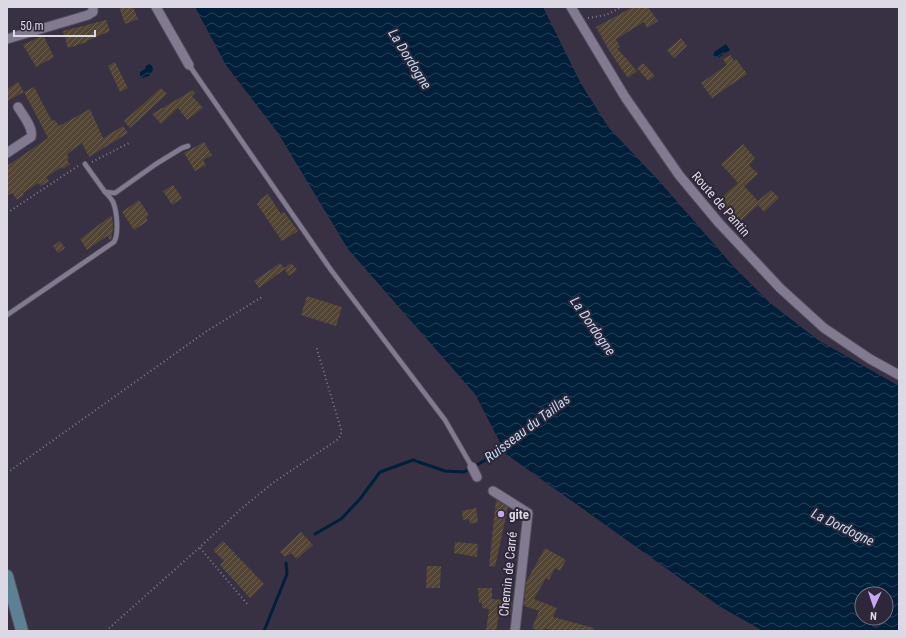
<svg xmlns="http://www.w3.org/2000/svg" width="906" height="638" font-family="'Roboto Condensed',sans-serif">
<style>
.water{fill:url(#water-waves);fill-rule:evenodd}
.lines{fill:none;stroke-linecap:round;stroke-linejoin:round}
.stream{stroke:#002039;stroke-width:3}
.building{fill:url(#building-hatch)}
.lane-casing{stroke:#534e5e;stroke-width:6}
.street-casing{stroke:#534e5e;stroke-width:11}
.secondary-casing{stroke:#534e5e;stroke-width:14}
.path{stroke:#7e7a89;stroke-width:2;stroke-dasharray:1 3;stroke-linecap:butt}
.lane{stroke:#817a90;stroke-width:4.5}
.street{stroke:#817a90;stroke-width:9}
.secondary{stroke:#5c8195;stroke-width:12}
.poi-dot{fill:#c6a6f0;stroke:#2d2739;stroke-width:1.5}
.labels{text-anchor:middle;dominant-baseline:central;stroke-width:4;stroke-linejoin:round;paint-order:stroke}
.street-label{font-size:13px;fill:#dcd9e5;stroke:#2d2739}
.poi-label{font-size:13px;font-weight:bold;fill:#dcd9e5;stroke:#2d2739;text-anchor:start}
.water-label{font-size:14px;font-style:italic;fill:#bfdaf2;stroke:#2d2739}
</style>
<defs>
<pattern id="water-waves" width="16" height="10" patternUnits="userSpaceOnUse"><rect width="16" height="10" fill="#002039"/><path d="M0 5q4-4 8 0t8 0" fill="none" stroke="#254056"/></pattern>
<pattern id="building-hatch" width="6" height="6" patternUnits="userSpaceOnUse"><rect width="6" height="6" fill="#524533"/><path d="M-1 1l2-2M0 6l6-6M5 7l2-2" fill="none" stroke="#6a5f50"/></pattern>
</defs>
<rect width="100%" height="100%" fill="#373143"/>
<g class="water">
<path d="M195 7H543L581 84 609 128 659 181 734 267 770 303 818 340 899 386V631H763L719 606 506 454 475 394 348 249 278 133 226 65ZM862 594H886V618H862Z"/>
<path d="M726 44 730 50 718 58 717 56 715 58 713 55 714 54V52Z"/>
<path d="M149 64 152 65 153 70 149 76 142 78 140 76V72L145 69 146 66Z"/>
</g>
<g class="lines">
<g class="stream">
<path d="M315 534 341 519 360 499 380 472 413 460 445 471 464 472 491 457 506 446"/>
<path d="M264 631 287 574 286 563"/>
</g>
</g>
<g class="building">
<path d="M119 7H133L138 19 125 24Z"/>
<path d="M633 7H648L658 21 647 28 644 22 616 39 620 47 617 48 637 71 628 78 610 52 596 27Z"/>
<path d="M106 20 110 31 87 41V42L68 48 63 31Z"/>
<path d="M43 35 54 57 36 67 23 45Z"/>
<path d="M681 38 687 46 674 58 667 50Z"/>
<path d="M731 55 734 61 736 59 747 74 712 98 701 83 727 65 723 59Z"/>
<path d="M115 62 128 88 120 92 108 66Z"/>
<path d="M643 63 655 76 648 81 637 68Z"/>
<path d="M18 82 24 92 7 101V89Z"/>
<path d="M34 87 52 121 55 120 59 126 90 109 103 138 123 126 128 133 89 157 82 143 67 154 69 158 67 160 70 164 63 169 62 167 46 177 49 181 41 186 38 183 23 193 24 195 17 200 12 193 7 196V166L48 138 24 92Z"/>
<path d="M161 88 167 94 130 128 124 121Z"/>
<path d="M193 90 195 93 192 96 203 108 187 120 178 108 161 124 152 114Z"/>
<path d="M204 142 212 155 203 160 206 165 195 171 184 153Z"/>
<path d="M743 144 755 158 749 165 758 174 744 186 758 201 771 190 779 198 764 212 758 205 735 226 716 202 738 183 721 164Z"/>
<path d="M173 185 182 198 172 205 163 191Z"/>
<path d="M268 194 281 214 284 212 298 231 282 241 257 204 260 201 259 200Z"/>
<path d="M139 200 149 215 146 217 148 221 134 230 122 212Z"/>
<path d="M112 215 113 228 111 240H110L107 236 87 250 80 239Z"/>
<path d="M60 241 65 248 58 253 53 246Z"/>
<path d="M280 263 285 269 259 288 254 281Z"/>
<path d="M291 263 297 270 289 276 284 268Z"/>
<path d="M307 296 342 307 336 326 301 315Z"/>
<path d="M496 500 508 507 495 567 489 566Z"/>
<path d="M476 508 478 522 470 524 469 519 463 520 462 511Z"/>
<path d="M301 532 313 545 297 559 291 553 285 557 280 552Z"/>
<path d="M223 541 264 584 250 598 220 565 224 561 213 550Z"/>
<path d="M455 542 478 544 477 557 454 553Z"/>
<path d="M545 548 566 560 560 571 555 568 549 580 546 578 534 599 557 608 553 617 594 628 593 631H553L545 628 544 631H539L532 628 539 611 524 606 526 582Z"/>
<path d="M427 566H441L440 588H426Z"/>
<path d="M478 588H492V599L512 601 511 615 499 614 496 631H486L489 609 482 608V603H479Z"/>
</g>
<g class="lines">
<g class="lane-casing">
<g id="lane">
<path d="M189 65 331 270 445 420 472 467"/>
<path d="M85 164 105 192 115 193 156 164 182 148 188 146"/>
<path d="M7 315 114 242C119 234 117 211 113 202 111 198 108 195 105 192"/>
</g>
</g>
<g class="street-casing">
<g id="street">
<path d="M156 7 189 65"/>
<path d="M571 7 625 97 679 175 719 223 780 288 824 328 870 359 899 375"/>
<path d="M7 39 88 15 93 12V7"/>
<path d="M7 153 31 137C34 129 23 115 18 107"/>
<path d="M472 467 477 477"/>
<path d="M493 491 528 513 515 631"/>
</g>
</g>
<g class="secondary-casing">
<path id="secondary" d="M7 576 22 631"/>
</g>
<g class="path">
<path d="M588 18 606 15 622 7"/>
<path d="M92 162 131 142"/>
<path d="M7 213 78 166"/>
<path d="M7 473 207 331 262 297"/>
<path d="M200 548 248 605"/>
<path d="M106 631 199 548 241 509 274 482 337 440 341 435V429L316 346"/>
</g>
<use href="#lane" class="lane"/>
<use href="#street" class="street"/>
<use href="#secondary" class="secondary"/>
</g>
<circle class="poi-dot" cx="501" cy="514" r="4"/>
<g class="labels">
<g class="street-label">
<text transform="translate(721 204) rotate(49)">Route de Pantin</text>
<text transform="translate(508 574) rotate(-84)">Chemin de Carré</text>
</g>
<g class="poi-label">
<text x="509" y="514">gite</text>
</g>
<g class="water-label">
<text transform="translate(410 59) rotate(58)">La Dordogne</text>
<text transform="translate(593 326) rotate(55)">La Dordogne</text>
<text transform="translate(527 428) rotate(-37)">Ruisseau du Taillas</text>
<text transform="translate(843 527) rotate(26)">La Dordogne</text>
</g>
</g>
<rect width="906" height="638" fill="none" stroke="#dcd9e5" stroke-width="16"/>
<g transform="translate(874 606) rotate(183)"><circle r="19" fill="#2d2739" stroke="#736e7e"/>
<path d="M0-3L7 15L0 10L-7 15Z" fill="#c6a6f0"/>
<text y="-6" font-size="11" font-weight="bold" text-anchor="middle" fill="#dcd9e5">N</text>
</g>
<path d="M14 30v6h81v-6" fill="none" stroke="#dcd9e5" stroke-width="2"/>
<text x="20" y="30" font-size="12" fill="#dcd9e5" stroke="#2d2739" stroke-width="3" paint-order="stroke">50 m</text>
</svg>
